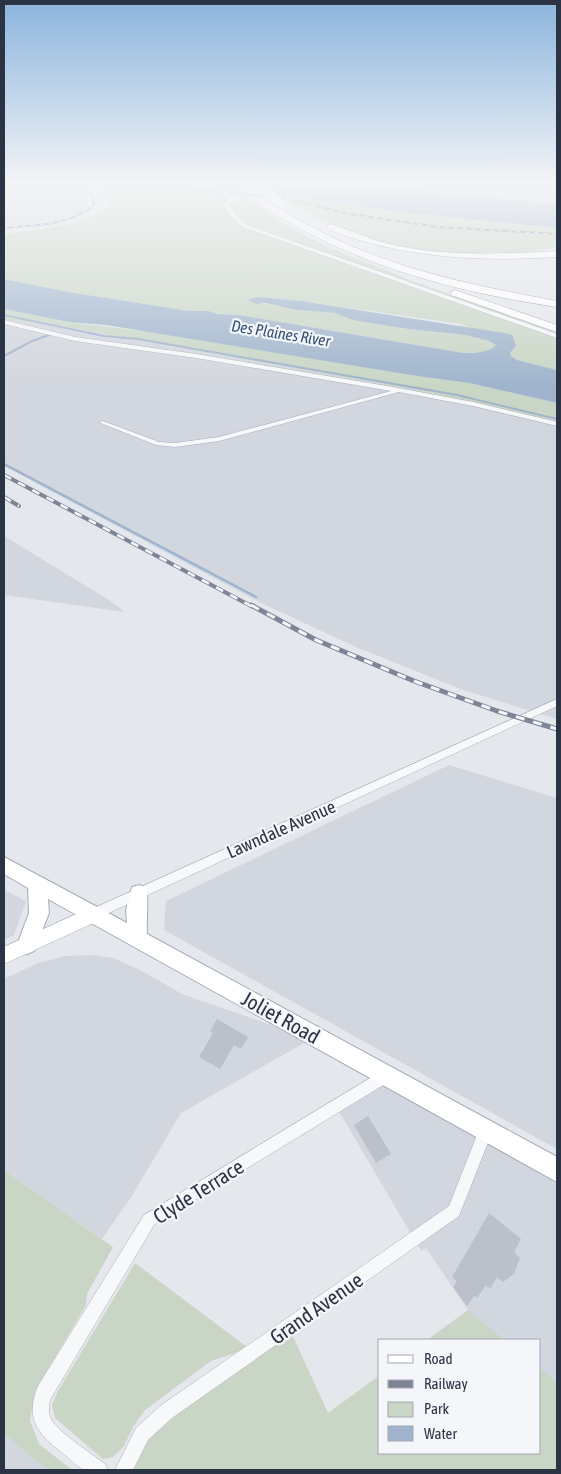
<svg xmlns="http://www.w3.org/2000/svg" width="561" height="1474" font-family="'Asap Condensed',sans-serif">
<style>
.built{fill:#d2d6de}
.green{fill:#c9d6c5}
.water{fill:#9fb4cc}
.pier{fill:#e4e7ec}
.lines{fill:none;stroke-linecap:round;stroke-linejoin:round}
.stream-far1{stroke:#9fb4cc;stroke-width:2}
.stream{stroke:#9fb4cc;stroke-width:2.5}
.building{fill:#bbc0ca}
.street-casing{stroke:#a9aeb7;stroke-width:1}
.secondary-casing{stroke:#a9aeb7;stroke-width:1}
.primary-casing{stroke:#a3abb8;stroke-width:2}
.highway-casing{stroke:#8b94a3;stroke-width:1}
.street{fill:#f7f8fa;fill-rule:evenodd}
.secondary{fill:#fff;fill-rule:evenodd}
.primary{fill:#fff;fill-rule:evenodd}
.highway{fill:#fff;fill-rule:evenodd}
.rail-far2-casing{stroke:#7d8696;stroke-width:2}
.rail-far1-casing{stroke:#7d8696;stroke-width:4}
.rail-casing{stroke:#7d8696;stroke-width:5}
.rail-far2{stroke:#f4f6f9;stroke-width:1;stroke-dasharray:4.5;stroke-linecap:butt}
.rail-far1{stroke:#f4f6f9;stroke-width:2.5;stroke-dasharray:8;stroke-linecap:butt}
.rail{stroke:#f4f6f9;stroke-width:3;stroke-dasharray:9;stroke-linecap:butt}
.highway-bridge-casing{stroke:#8b94a3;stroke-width:9;stroke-linecap:butt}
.highway-bridge{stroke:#fff;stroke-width:9}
.labels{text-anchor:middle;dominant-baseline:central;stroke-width:4.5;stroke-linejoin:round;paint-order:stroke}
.far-water-label{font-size:16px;font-style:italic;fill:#34527a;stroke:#f4f6f9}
.street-label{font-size:18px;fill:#2b3445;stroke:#f4f6f9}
.near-street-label{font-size:21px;fill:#2b3445;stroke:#f4f6f9}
</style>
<rect width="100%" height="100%" fill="#e4e7ec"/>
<g class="built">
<path d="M4 181H65L81 189 90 203 81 212 62 219 4 226Z"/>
<path d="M425 181H557V205L471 197 463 184Z"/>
<path d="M4 320 55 325 422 391 557 421V719L463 690 356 647 259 602 4 466Z"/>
<path d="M4 536 109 600 125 612 4 595Z"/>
<path d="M449 765 557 798V1149L164 930 166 901Z"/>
<path d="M4 890 26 901 14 935 4 940Z"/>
<path d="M92 955 113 958 140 970 182 994 311 1039 181 1113 133 1194 102 1239 4 1170V979L38 963 65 956Z"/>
<path d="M375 1076 557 1178V1382L540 1368V1340H505L468 1310 426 1248 421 1251 333 1101Z"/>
<path d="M4 1434 48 1470H4Z"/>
</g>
<g class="green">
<path d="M118 181H179L236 191Z"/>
<path d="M340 181H425L463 184 471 197Z"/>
<path d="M104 184 243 194 280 222 327 247 410 280 557 333V370L517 360 511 356 510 353 516 346 460 324 301 301 258 297V303L293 308 297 310 335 313 409 329 466 335 489 341 496 345C488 353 474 353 463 353L239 315C222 314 205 312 189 311L68 292 4 279V234C40 229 79 227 110 206 112 196 106 191 97 187L98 185Z"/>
<path d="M279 195 407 213 557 228V247C469 265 352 250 279 195Z"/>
<path d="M4 309 69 322 182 336 417 376 469 383 557 403V421L422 391 55 325 4 320Z"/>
<path d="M4 1170 113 1247 87 1294 86 1305 35 1391 30 1421 39 1444 72 1470H48L4 1434Z"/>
<path d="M135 1263 247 1347 233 1354 211 1361 145 1410 133 1427 124 1446 113 1457 103 1459 55 1418 52 1405 58 1391Z"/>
<path d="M468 1310 505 1340H427Z"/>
<path d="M291 1332 328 1413 380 1375V1453H540V1368L557 1382V1470H129L143 1439 169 1416Z"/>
</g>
<g class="water">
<path d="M179 181H340L557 205V228L407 213Z"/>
<path d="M4 279 68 292 189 311H208L218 314 239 315 463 353C474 353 488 353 496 345L489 341 466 335 409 329 353 320 335 313 297 310 265 303 256 304 248 300 258 297 301 301 504 333 512 335 516 346 510 353 511 356 517 360 557 370V403L469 383 417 376 106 325 69 322 4 309Z"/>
</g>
<path class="pier" d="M228 181H260L283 198 243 193Z"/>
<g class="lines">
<g class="stream-far1">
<path d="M4 315 104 336 138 339 457 395 557 419"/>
<path d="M4 356 32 341 49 335"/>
</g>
<path class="stream" d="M4 464 256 597"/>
</g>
<g class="building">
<path d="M217 1019 248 1037 241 1049 234 1045 220 1069 199 1057 213 1033 210 1031Z"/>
<path d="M368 1116 391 1154 376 1163 354 1125Z"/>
<path d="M489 1213 521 1239 514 1252 520 1258 514 1274 503 1282 497 1277 490 1289 486 1285 477 1298 474 1296 467 1306 453 1287 457 1281 452 1277Z"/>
</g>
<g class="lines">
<g class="street-casing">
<g id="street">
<path d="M144 181H155L195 189 242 194V196L228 205 236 215 247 225 557 334V338L243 227 232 217 224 205 227 200 235 196 195 191Z"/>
<path d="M463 181H467L468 187H464Z"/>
<path d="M4 320 75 337 196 354 393 387 473 402 557 422V426L473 406 399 392 219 441 175 447 156 445 98 422 103 421 159 442 175 443 219 437 391 391 196 358 75 341 4 324Z"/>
<path d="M557 699V706L98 918 94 919 90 918 88 914 90 910Z"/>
<path d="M385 1069 390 1071 392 1076 390 1081 154 1225 50 1400C49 1406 48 1413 51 1419 59 1433 91 1453 105 1464L108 1470C101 1470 90 1472 84 1470 78 1467 71 1460 65 1455 39 1435 24 1420 38 1386L144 1215Z"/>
<path d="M486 1123 491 1125 493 1130 459 1216 172 1418 148 1440 133 1470H115L136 1428 160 1406 449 1206 481 1125Z"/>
</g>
</g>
<g class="secondary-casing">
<path id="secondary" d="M94 906 100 908 103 914 100 920 4 964V947Z"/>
</g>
<g class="primary-casing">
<path id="primary" d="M4 857 127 923 126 910 132 887 139 885 146 887C149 894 146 923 147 934L557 1157V1182L48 899 49 913 34 951 27 954 20 951 17 945 29 913 28 888 4 874Z"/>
</g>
<g class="highway-casing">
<g id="highway">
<path d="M258 199H264C358 261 448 281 557 301V307C450 291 349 264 258 203Z"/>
<path d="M330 224C349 229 366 238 385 243 441 257 500 254 557 251V257C478 262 401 258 327 229L326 227Z"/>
<path d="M455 290 557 325V332L451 295 450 293Z"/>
</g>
</g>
<use href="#street" class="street"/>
<use href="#secondary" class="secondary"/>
<use href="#primary" class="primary"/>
<use href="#highway" class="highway"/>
<g class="rail-far2-casing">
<g id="rail-far2">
<path d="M97 181 284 198 350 214 438 227 557 234"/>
<path d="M4 228C34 225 70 226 94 205 94 192 82 186 71 181"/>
</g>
</g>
<g class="rail-far1-casing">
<g id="rail-far1">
<path d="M4 475 253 607"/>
<path d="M4 497 19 506"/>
</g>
</g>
<g class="rail-casing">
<path id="rail" d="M251 605 316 640 414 681 497 711 557 729"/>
</g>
<use href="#rail-far2" class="rail-far2"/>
<use href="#rail-far1" class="rail-far1"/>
<use href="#rail" class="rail"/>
<g class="highway-bridge-casing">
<path id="highway-bridge" d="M252 181 282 204"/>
</g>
<use href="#highway-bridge" class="highway-bridge"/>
</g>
<linearGradient id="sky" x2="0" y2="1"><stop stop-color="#8bb4dd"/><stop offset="0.47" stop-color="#f3f4f6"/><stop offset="1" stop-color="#f3f4f6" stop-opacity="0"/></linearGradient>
<rect width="561" height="388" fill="url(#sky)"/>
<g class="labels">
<g class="far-water-label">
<text transform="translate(281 333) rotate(9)">Des Plaines River</text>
</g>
<g class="street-label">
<text transform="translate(281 829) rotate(-24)">Lawndale Avenue</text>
</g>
<g class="near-street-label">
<text transform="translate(281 1017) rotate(29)">Joliet Road</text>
<text transform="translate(198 1191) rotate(-32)">Clyde Terrace</text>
<text transform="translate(316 1308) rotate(-35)">Grand Avenue</text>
</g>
</g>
<rect width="561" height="1474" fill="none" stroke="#2b3445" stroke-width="10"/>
<rect x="378" y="1339" width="162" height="115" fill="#f4f6f9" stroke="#a4a8b1"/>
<rect x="388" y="1355" width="25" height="8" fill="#ffffff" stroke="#a4a8b1"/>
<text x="424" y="1364" font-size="15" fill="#2b3445">Road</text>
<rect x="388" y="1380" width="25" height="8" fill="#7d8696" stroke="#a4a8b1"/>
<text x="424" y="1389" font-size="15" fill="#2b3445">Railway</text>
<rect x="388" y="1402" width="25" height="15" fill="#c9d6c5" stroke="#a4a8b1"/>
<text x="424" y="1414" font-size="15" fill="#2b3445">Park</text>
<rect x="388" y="1426" width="25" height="15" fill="#9fb4cc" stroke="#a4a8b1"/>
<text x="424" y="1439" font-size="15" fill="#2b3445">Water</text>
</svg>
